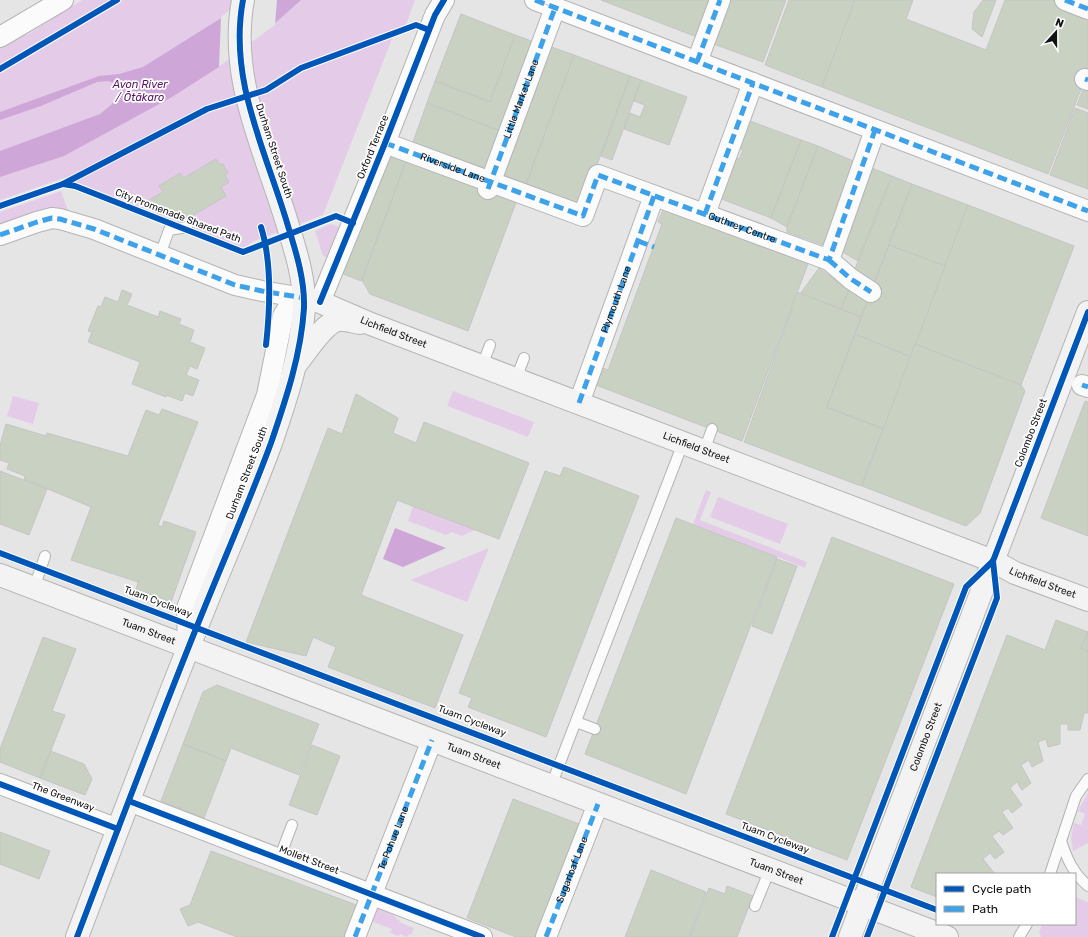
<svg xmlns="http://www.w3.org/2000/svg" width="1088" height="937" font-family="Rubik,sans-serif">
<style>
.green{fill:#e4cce9}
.water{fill:#cea6d7}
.pier{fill:#e6e5e6}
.building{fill:#c8d1c2;stroke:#c5c5c4}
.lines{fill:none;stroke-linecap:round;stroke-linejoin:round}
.lane-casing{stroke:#b4b4b4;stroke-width:12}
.street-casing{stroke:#b4b4b4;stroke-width:22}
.secondary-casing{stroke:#b4b4b4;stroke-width:24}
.lane{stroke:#fbfbfb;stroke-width:10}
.street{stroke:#fbfbfb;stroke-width:20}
.secondary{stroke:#f4f3f4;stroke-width:22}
.tram{stroke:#c7c6c7;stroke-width:1}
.quiet{stroke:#3da2ea;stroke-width:5;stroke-dasharray:10 5;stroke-linecap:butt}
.cycleway-casing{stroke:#fff;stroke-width:8}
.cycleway{stroke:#0057b8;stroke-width:6}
.labels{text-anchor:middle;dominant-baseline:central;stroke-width:3.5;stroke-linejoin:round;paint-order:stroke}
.street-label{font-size:10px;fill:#141314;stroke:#fff}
.water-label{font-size:11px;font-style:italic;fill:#571165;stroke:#fff}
</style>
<rect width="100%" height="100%" fill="#e6e5e6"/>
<g class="green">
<path d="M82 0H415L406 25 396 29 394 34 323 215 254 241 242 249 64 178 0 200V46L21 35H27Z"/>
<path d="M61 191 69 213 0 229V212Z"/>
<path d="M330 224 346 229 334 260 323 256 315 231Z"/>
<path d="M453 391 534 422 528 437 447 406Z"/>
<path d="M13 396 39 403 33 424 7 416Z"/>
<path d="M706 490 711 492 700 520 807 562 805 568 693 524Z"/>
<path d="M718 497 788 524 780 544 710 517Z"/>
<path d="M415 500 483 526 462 536 452 532 446 535 408 521Z"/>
<path d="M489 548 467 602 410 580Z"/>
<path d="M1088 793V843L1073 851 1071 838 1074 823 1081 825 1085 814 1078 811Z"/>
<path d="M1075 897 1088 902V937H1041L1039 933 1042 924H1075Z"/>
<path d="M374 903 396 910 394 916 396 917V919L400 920 399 922 414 928 411 935 409 934 407 937 400 934 399 936 390 933 392 929 373 922Z"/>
</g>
<g class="water">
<path d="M245 0H301L263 34 219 67 172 97 64 156 0 177V151L100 114 111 105 119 94 118 85 108 81 97 82 41 106 0 120V112L99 76 119 74 143 67 226 15Z"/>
<path d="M395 528 446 548 403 567 383 559Z"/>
</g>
<path class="pier" d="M242 0H277L275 25 219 67 221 17Z"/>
<g class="building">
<path d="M601 0H718L702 39Z"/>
<path d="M724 0H786L763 62 708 42Z"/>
<path d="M789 0H855L822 87 765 65Z"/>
<path d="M855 0H913L906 19 986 50 1005 0H1057L1088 12V71L1048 174 822 87Z"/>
<path d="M983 0H996L982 37 972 29 974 12Z"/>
<path d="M461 14 515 35 490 102 435 81Z"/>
<path d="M515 35 537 43 503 132 427 103 435 81 490 102Z"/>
<path d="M549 46 574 55 525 187 500 178Z"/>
<path d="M574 55 630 76 591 181 578 207 525 187Z"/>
<path d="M630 76 641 80 612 160 601 156Z"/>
<path d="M641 80 687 97 669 145 624 129 630 113 640 117 645 105 634 101Z"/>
<path d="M1083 89 1088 91V109L1077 105Z"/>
<path d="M427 103 503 132 488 174 412 145Z"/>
<path d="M1075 108 1088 113V189L1050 175Z"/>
<path d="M750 121 801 140 771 218 719 198 731 169 737 158 739 159 743 150 737 147Z"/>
<path d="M801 140 818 146 787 227 771 218Z"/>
<path d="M818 146 858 163 829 247 787 232V227Z"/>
<path d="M388 152 407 159 361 281 341 273Z"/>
<path d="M216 159 220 165 222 163 228 173 225 175 229 182 221 187 226 196 183 221 178 212 169 217 166 212 158 217 149 200 163 192 159 186 180 173 184 178Z"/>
<path d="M407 159 517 200 468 331 370 294 362 280Z"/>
<path d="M869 167 892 176 858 261 839 250 851 230Z"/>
<path d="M892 176 912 184 873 286 853 274Z"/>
<path d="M912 184 968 205 945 266 889 245Z"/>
<path d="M665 205 809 261 742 441 596 385 603 368 608 370 662 224 658 222Z"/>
<path d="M968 205 1074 246 1021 385 915 344Z"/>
<path d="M889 245 945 266 911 357 855 334Z"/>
<path d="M819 268 849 290 841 309 800 294Z"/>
<path d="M122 290 132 294 127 305 158 317 160 311 181 319 179 324 194 330 190 342 205 348 197 369 190 366 186 375 199 380 193 396 185 393 182 401 166 395V397L132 384 140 362 88 342 92 332 88 331 98 306 101 307 105 297 118 302Z"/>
<path d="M849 290 869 297 861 317 841 309Z"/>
<path d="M797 292 861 317 827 407 883 429 861 486 744 442 792 309 791 308Z"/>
<path d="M855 334 911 357 884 429 827 407Z"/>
<path d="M915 344 1021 385 1025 391 980 513 966 526 862 486Z"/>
<path d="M356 394 398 418 393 433 416 443 424 422 529 463 499 539 397 500 361 595 463 635 435 708 328 667 336 647 313 637 306 656 246 642 328 428 342 434Z"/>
<path d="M1085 401 1088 402V536L1041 518Z"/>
<path d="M162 409 198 422 158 525 162 527 164 521 196 532 171 602 136 589 139 580 138 582 71 560 91 507 24 479 25 476 7 469 9 463 0 460V445L6 424 46 436 47 433 128 456 146 410 159 415Z"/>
<path d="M564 467 639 496 546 737 468 707 472 698 459 693 545 471 560 476Z"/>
<path d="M0 471 47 489 29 535 0 524Z"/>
<path d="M676 518 777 557 686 794 585 754Z"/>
<path d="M832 537 954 584 847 860 726 814Z"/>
<path d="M777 559 797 566 772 634 752 626Z"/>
<path d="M1056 620 1088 632V713H1084L1080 730H1068V724H1060V744L1048 747 1046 739 1038 742 1043 761 1032 767 1029 760 1021 765 1031 783 1022 790 1017 782 1010 788 1022 805 1012 813 1008 808 1002 812 1013 828 1003 835 999 831 992 836 1004 852 995 859 990 853 983 859 995 874H937V897L911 887 1007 635 1045 650Z"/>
<path d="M1088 632V651L1081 648Z"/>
<path d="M43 637 76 649 52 711 65 715 40 778 0 762V749Z"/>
<path d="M217 685 319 724 299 775 231 748 226 761 183 744 203 692Z"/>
<path d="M183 744 226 761 204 818 161 801Z"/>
<path d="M312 745 340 756 317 815 289 805Z"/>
<path d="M51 751 84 764 92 779 85 795 40 778Z"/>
<path d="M513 799 579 824 536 937H516L467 918Z"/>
<path d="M0 832 50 851 39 879 0 864Z"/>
<path d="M211 851 359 906 347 937H237L198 922 188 926 180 909 190 905Z"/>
<path d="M651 870 706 892 689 937H625Z"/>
<path d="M727 886 753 896 737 937H690L709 888 725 894Z"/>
</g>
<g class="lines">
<g class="lane-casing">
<g id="lane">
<path d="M160 255 169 230 187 227"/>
<path d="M482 366 490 345"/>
<path d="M516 379 524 358"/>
<path d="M704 451 712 429"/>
<path d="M34 588 45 556"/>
<path d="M576 722 595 729"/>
<path d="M551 786 683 443"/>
<path d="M1061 841C1067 859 1073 873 1088 886"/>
<path d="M279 859 292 825"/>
<path d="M1050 874 1076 796 1088 779"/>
<path d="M755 906 770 869"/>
<path d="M1019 937 1027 924"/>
</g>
</g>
<g class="street-casing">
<g id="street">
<path d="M535 0 1088 211"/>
<path d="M1065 0 1088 9"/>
<path d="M0 37 63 0"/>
<path d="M697 62 720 0"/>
<path d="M1085 79 1088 80"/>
<path id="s1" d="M385 143 583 216 598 175 829 260 875 130"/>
<path d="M488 189 555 8"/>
<path d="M705 214 753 83"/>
<path d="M0 235 37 222 52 218 60 219 94 229 235 285 262 291 304 298"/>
<path d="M829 260 851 279 871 292"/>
<path d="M320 302 385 143 435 15 444 0"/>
<path d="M1082 385 1088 387"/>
<path id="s2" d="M579 403 654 196"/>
<path d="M188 647 187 608 267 395 283 316 291 303 304 298"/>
<path d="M0 784 118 829"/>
<path d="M129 801 482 937"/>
<path id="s3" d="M355 937 432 740"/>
<path id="s4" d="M546 937 598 804"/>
</g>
</g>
<g class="secondary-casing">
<g id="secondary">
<path id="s5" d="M304 298 320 302 371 324 993 561 1015 573 1088 600"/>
<path d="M297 363C306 352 324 323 338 320 344 319 354 322 360 323"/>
<path id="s6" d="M0 575 947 937"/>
<path d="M77 937C119 826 161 714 206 604 228 550 251 497 271 443 286 399 301 355 304 308 305 280 296 252 288 226 266 151 228 80 243 0"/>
<path id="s7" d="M850 937 1088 312"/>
</g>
</g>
<use href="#lane" class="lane"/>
<use href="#street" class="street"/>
<use href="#secondary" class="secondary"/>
<path class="tram" d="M535 0 555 8"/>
<g class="quiet">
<path d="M535 0 1088 211"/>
<path d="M1065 0 1088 9"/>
<path d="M697 62 720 0"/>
<path d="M1085 79 1088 80"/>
<path d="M385 143 583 216 598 175 829 260 875 130"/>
<path id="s8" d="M488 189 555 8"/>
<path d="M705 214 753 83"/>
<path d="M0 235 37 222 52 218 60 219 94 229 235 285 262 291 304 298"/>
<path d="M638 241 654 247"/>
<path d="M829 260 851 279 871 292"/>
<path d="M1082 385 1088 387"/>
<path d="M579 403 654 196"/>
<path d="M355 937 432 740"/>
<path d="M546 937 598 804"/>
</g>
<g class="cycleway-casing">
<g id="cycleway">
<path d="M0 69 117 0"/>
<path d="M63 184 75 186 243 252 336 216 353 223"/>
<path d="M0 206 63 184 207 109 266 90 301 68 416 25 429 30"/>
<path d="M261 227C272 262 270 309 266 345"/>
<path d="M320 302 385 143 435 15 444 0"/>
<path d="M0 553 937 910"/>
<path d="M0 784 118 829"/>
<path d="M129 801 482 937"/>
<path d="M77 937C119 826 161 714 206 604 228 550 251 497 271 443 286 399 301 355 304 308 305 280 296 252 288 226 266 151 228 80 243 0"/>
<path d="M832 937 966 587 993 561 1088 312"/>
<path d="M867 937 997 598 993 561"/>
</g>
</g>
<use href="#cycleway" class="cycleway"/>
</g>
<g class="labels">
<g class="street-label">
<text stroke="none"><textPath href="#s8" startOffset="96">Little Market Lane</textPath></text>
<text transform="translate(373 147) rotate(-68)">Oxford Terrace</text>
<text transform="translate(274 151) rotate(72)">Durham Street South</text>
<text stroke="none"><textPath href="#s1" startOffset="72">Riverside Lane</textPath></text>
<text transform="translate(178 216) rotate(21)">City Promenade Shared Path</text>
<text stroke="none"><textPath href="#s1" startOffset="408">Guthrey Centre</textPath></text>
<text stroke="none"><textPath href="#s2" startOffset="110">Plymouth Lane</textPath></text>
<text stroke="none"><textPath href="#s5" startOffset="96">Lichfield Street</textPath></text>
<text transform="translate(1031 433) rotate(-69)">Colombo Street</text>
<text stroke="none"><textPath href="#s5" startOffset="420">Lichfield Street</textPath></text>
<text transform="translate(247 473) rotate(-69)">Durham Street South</text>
<text stroke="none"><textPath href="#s5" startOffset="792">Lichfield Street</textPath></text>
<text transform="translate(158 602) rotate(21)">Tuam Cycleway</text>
<text stroke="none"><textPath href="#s6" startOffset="159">Tuam Street</textPath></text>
<text transform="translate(472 721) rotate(21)">Tuam Cycleway</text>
<text stroke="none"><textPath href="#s7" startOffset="214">Colombo Street</textPath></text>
<text stroke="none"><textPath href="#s6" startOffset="507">Tuam Street</textPath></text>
<text transform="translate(63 797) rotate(21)">The Greenway</text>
<text transform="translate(775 838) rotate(21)">Tuam Cycleway</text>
<text stroke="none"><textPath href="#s3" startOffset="106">Te Pohue Lane</textPath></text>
<text transform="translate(309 860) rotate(21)">Mollett Street</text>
<text stroke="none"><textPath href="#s4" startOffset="72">Sugarloaf Lane</textPath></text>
<text stroke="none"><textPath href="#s6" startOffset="831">Tuam Street</textPath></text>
</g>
<g class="water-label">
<text x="140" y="84">Avon River<tspan x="140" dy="13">/ Ōtākaro</tspan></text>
</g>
</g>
<rect x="936" y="873" width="140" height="52" fill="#ffffff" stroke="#a1a1a1"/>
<rect x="944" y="886" width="20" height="6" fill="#0057b8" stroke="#a1a1a1"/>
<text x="972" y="893" font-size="12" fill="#141314">Cycle path</text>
<rect x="944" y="906" width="20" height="6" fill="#3da2ea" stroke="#a1a1a1"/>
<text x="972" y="913" font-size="12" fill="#141314">Path</text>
<g transform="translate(1056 32) rotate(21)" stroke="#ffffff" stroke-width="3" paint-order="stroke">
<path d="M0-3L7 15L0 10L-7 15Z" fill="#141314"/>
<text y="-6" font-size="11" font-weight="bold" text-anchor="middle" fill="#141314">N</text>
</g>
</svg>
